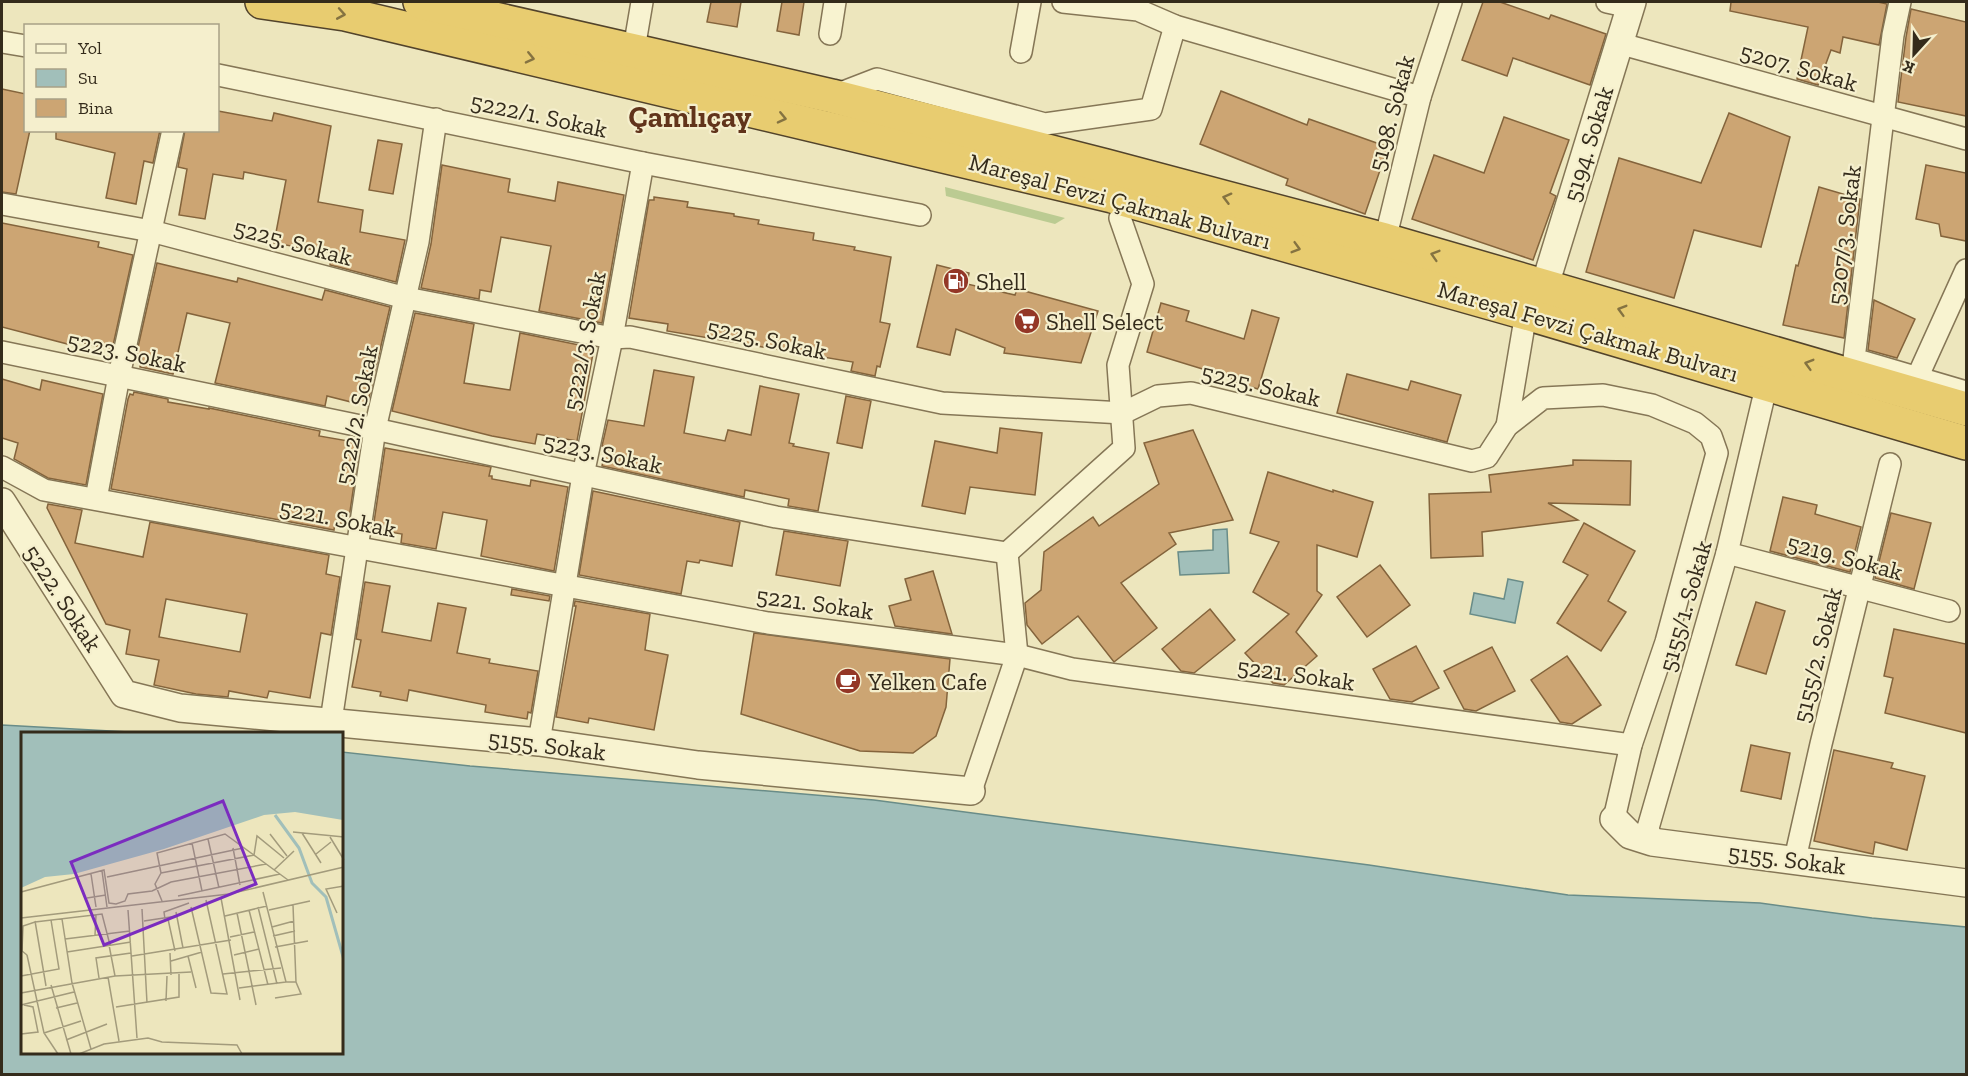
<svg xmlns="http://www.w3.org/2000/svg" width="1968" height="1076" font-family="'Zilla Slab',serif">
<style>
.green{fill:#bbcb92}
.water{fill:#a1bfba;stroke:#698c88;stroke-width:1.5}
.building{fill:#cca573;stroke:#84643c;stroke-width:1.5;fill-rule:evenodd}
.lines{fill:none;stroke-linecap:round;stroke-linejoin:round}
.minor-casing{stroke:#857656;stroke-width:24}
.tertiary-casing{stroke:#857656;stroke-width:30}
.trunk-casing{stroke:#52432b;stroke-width:36}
.minor{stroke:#f8f3d0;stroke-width:21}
.tertiary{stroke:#f8f3d0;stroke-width:27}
.trunk{stroke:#e8cc70;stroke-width:33}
.oneway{stroke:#857341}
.labels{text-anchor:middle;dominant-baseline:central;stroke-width:4.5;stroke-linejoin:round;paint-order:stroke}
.street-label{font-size:24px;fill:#342b1b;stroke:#f5efcd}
.poi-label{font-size:24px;fill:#342b1b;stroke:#f5efcd;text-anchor:start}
.district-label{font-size:30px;font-weight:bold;fill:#61341b;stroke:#f5efcd}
.inset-river{fill:none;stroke:#a1bfba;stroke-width:3}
.inset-road{fill:none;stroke:#a39b7c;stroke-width:1.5}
.view{fill:#7b2cbf;fill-opacity:0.15;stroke:#7b2cbf;stroke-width:3}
.inset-edge{fill:none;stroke:#342b1b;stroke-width:3}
</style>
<rect width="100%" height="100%" fill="#ede6bd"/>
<path class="green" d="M945 187 1065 218 1055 224 946 196Z"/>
<g class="water">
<path d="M1227 529 1229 573 1180 575 1178 552 1213 550V530Z"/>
<path d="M1508 579 1523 582 1515 623 1470 614 1474 593 1504 599Z"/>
<path d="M2 725 165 734H22V1054H342V752L470 766 874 800 1369 865 1568 895 1760 903 1872 918 1966 927V1074H2Z"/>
</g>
<g class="building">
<path d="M711 2H741L737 27 707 22Z"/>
<path d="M782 2H804L799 35 777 31Z"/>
<path d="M1483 2H1500L1549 19 1551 15 1606 34 1590 85 1513 58 1507 76 1462 60Z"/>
<path d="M1731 2H1878L1887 4 1879 45 1843 37 1840 53 1831 50 1818 85 1797 79 1808 27 1730 11Z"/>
<path d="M1911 9 1966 22V116L1898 102 1906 37Z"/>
<path d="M2 89 26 94V130H30L16 194 2 192Z"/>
<path d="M1221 91 1307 125 1309 119 1388 147 1365 214 1286 185 1288 179 1200 144Z"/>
<path d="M218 111 272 121 274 113 331 126 318 202 363 210 360 232 405 240 396 282 330 265 332 253 274 243 286 180 244 172 243 179 213 174 205 219 179 215 187 169 178 167 185 130H218Z"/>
<path d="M1729 113 1790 137 1761 247 1694 230 1674 298 1586 272 1619 158 1701 183Z"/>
<path d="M1504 117 1569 140 1550 193 1556 196 1533 260 1412 219 1434 155 1484 173Z"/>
<path d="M56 130H160L153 163 144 161 136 204 106 198 115 153 56 139Z"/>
<path d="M378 140 402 144 393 194 369 190Z"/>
<path d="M442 165 510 179 508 192 555 201 558 182 624 195 602 323 539 311 551 246 501 237 491 292 480 290 479 299 421 288 431 244Z"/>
<path d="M1926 165 1966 173V241L1941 236 1939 224 1916 219Z"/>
<path d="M1819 187 1860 199 1844 338 1783 325 1796 265 1798 266Z"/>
<path d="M654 197 688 202 687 207 734 214V216L759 220 758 224 814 233 813 240 855 247 854 250 891 257 880 322 890 324 880 367 877 366 875 376 851 371 853 362 667 331 668 324 629 318 649 200H654Z"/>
<path d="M2 223 99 242 98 247 133 255 112 350 76 341 75 346 2 327Z"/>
<path d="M157 263 237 282 238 278 322 300 325 290 390 307 367 406 327 396 325 406 215 383 230 323 187 313 173 374 140 367 142 357 136 356Z"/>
<path d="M937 265 969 273 967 284 1015 295 1017 289 1098 311 1081 363 1004 353 1005 348 956 329 950 355 917 347Z"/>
<path d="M1874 300 1915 319 1897 358 1868 350Z"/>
<path d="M1161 303 1189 311 1186 321 1244 339 1252 310 1279 318 1258 389 1231 381 1232 378 1147 352Z"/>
<path d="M415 313 474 324 464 383 510 390 520 333 594 348 577 441 537 434 535 444 492 436 392 411Z"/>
<path d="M654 370 694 377 684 433 725 441 728 430 751 435 760 386 799 394 789 443 794 444 793 446 829 453 818 511 788 506 789 499 745 490 744 497 602 466 606 447 602 446 608 420 644 426Z"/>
<path d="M1347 374 1408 390 1411 381 1461 395 1447 442 1337 413Z"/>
<path d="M2 379 40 390 42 380 103 394 86 485 48 478 14 459 18 443 2 438Z"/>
<path d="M134 392 168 399V402L209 409V408L320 431 319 436 360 443 348 525 335 522 334 530 111 489 128 399 130 394 133 395Z"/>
<path d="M846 396 871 401 862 448 837 443Z"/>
<path d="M1000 428 1042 433 1035 495 970 487 965 514 922 506 935 441 997 453Z"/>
<path d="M1193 430 1233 520 1169 533 1176 544 1121 583 1157 628 1114 662 1078 616 1042 644 1027 625 1025 603 1041 590 1044 552 1093 517 1099 526 1159 484 1144 443Z"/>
<path d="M385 448 491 467 489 476H492V479L530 486 531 480 568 487 554 571 481 556 487 520 443 512 436 549 401 543 402 534 373 529Z"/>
<path d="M1573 460 1631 461 1630 505 1548 503 1578 520 1482 532 1483 556 1431 558 1429 494 1491 492 1489 475 1573 465Z"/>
<path d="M1268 472 1333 492V490L1373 502 1357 557 1317 545V591L1322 595 1296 632 1317 656 1284 685 1273 683 1245 653 1289 614 1253 592 1279 542 1250 533Z"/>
<path d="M593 491 740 522 732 566 700 560 699 563 687 561 681 594 579 575Z"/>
<path d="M1783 497 1817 505 1815 514 1861 527 1850 572 1770 551Z"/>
<path d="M48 504 82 510 75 543 143 557 150 522 329 555 326 574 340 577 331 635 321 633 310 698 269 691 267 698 229 691 228 697 196 694 154 685 159 660 126 654 130 630 106 624 47 508ZM166 599 247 614 240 652 159 637Z"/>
<path d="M1891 513 1931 523 1914 589 1875 578Z"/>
<path d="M1584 523 1635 551 1608 601 1626 612 1601 651 1557 623 1588 575 1563 562Z"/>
<path d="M784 531 848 541 840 586 776 575Z"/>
<path d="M1380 565 1410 605 1367 637 1337 597Z"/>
<path d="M933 571 952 634 895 626 889 606 911 600 905 579Z"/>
<path d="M365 582 390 586 382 632 431 641 438 603 466 608 457 653 490 659 489 663 538 671 531 713 528 712 527 719 485 712 486 705 409 690 407 701 380 696 381 692 352 687 361 640 356 639Z"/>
<path d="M512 589 550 596 549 601 511 595Z"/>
<path d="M575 601 650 614 645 650 668 655 654 730 589 718 588 723 556 717 576 606H574Z"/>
<path d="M1756 602 1785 611 1766 674 1736 665Z"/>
<path d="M1210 609 1235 640 1194 673 1181 671 1162 649Z"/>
<path d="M1894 629 1966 644V733L1885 713 1893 678 1884 676Z"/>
<path d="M754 633 950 659 946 707 936 736 913 753 860 751 741 714Z"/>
<path d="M1416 646 1439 688 1412 702 1390 699 1373 669Z"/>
<path d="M1492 647 1515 691 1476 711 1464 709 1444 671Z"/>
<path d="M1567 656 1601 705 1572 724 1560 722 1531 680Z"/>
<path d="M1751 745 1790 753 1781 799 1741 791Z"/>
<path d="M1834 750 1893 763 1891 768 1925 776 1907 850 1875 842 1873 854 1814 841Z"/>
</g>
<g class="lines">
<g class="minor-casing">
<g id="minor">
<path d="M1063 2 1138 10 1175 26 1420 97"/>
<path d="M1607 2 1630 7"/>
<path d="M1900 2 1893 35 1854 359 1966 392"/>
<path d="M830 34 835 2"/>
<path d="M2 42 26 46"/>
<path d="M1618 43 1966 139"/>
<path d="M634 49 642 2"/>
<path d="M1021 52 1030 2"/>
<path d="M218 75 643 163 920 215"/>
<path d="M833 96 877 79 1045 124 1151 109 1175 26"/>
<path d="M2 204 151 231 406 298 612 338 630 337 942 403 1123 413 1158 396 1191 393 1472 461 1487 457 1507 426 1543 398 1603 395 1652 405 1695 423 1711 436 1717 453 1666 642 1631 745 1614 819"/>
<path d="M1385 240 1420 97 1451 2"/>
<path d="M2 352 375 429 776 517 1007 553"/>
<path d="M1917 378 1966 270"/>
<path d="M1507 426 1526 313"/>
<path d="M2 467 44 490 768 623 1017 655 1072 669 1631 745"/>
<path d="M96 499 119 376 173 130"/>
<path d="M1007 553 1124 448 1118 365 1143 284 1120 218"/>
<path d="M1727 553 1949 611"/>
<path d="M331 721 375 429 418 242 436 119"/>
<path d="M539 742 583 475 612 338 643 163"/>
<path d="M971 791 1017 655 1007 553"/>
<path d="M1652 842 1648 828 1727 553 1767 383"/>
<path d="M1795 859 1821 744 1890 464"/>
</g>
</g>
<g class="tertiary-casing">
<g id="tertiary">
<path d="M1544 288 1632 2"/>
<path d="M2 502 124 694 180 708 539 742 698 765 971 791"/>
<path d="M1614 819 1630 835 1652 842 1966 883"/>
</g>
</g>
<g class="trunk-casing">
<g id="trunk">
<path d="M262 2 345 14 1112 196 1526 313 1966 443"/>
<path d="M420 2 832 96 1106 166 1385 240 1966 409"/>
</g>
</g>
<use href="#minor" class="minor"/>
<use href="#tertiary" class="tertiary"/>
<use href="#trunk" class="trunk"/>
</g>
<defs><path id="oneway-chevron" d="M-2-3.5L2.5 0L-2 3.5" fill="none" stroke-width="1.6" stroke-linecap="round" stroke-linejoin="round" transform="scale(1.5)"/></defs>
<g class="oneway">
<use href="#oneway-chevron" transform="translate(341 14) rotate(10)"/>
<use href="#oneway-chevron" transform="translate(530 58) rotate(13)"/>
<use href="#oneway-chevron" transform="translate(782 118) rotate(13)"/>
<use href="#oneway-chevron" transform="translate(1227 198) rotate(-165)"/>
<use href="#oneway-chevron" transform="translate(1296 248) rotate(16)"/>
<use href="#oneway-chevron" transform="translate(1435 255) rotate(-163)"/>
<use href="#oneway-chevron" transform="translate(1622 310) rotate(-164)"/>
<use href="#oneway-chevron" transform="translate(1809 364) rotate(-164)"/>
</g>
<defs>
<g id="fuel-disc" transform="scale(1.35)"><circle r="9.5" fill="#943727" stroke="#f5efcd"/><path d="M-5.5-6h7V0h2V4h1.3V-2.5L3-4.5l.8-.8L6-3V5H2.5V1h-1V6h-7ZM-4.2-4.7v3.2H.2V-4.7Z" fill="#fff"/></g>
<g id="supermarket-disc" transform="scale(1.35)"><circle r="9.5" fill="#943727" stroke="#f5efcd"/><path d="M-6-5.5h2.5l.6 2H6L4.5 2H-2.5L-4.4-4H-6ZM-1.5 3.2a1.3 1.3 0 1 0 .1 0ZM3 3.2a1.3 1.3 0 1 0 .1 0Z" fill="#fff"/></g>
<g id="cafe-disc" transform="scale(1.35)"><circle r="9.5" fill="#943727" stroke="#f5efcd"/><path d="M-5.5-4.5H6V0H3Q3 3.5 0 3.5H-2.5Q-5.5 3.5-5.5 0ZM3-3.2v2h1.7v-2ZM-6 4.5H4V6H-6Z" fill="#fff"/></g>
</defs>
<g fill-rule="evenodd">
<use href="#fuel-disc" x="956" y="281"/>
<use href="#supermarket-disc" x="1027" y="321"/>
<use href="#cafe-disc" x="848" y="681"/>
</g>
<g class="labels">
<g class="street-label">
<text transform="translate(1799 67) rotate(16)">5207. Sokak</text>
<text transform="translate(1391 113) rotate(-75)">5198. Sokak</text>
<text transform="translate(539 115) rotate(12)">5222/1. Sokak</text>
<text transform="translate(1588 144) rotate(-73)">5194. Sokak</text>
<text transform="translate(1120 201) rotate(15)">Mareşal Fevzi Çakmak Bulvarı</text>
<text transform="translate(1844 235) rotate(-83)">5207/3. Sokak</text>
<text transform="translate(293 242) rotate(15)">5225. Sokak</text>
<text transform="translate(1588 331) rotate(16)">Mareşal Fevzi Çakmak Bulvarı</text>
<text transform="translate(767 339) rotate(12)">5225. Sokak</text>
<text transform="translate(584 341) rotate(-79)">5222/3. Sokak</text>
<text transform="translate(127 352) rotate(12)">5223. Sokak</text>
<text transform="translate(1261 385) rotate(13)">5225. Sokak</text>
<text transform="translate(356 415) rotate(-79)">5222/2. Sokak</text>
<text transform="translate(603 453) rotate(12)">5223. Sokak</text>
<text transform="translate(338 518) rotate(11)">5221. Sokak</text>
<text transform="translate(1845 557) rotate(15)">5219. Sokak</text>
<text transform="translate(63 598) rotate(57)">5222. Sokak</text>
<text transform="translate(815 603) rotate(8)">5221. Sokak</text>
<text transform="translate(1685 606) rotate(-74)">5155/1. Sokak</text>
<text transform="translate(1817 655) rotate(-76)">5155/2. Sokak</text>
<text transform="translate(1296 674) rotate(8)">5221. Sokak</text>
<text transform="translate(547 745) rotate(7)">5155. Sokak</text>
<text transform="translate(1787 859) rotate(7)">5155. Sokak</text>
</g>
<g class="poi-label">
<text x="976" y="281">Shell</text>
<text x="1046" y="321">Shell Select</text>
<text x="868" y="681">Yelken Cafe</text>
</g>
<g class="district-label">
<text x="690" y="117">Çamlıçay</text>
</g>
</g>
<g transform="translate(21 732)">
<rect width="322" height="322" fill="#ede6bd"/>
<path d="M0 0H322V88L274 80 243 83 143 117 53 142 24 145 0 156Z" fill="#a1bfba"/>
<path class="inset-river" d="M254 83 278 116 291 151 305 165 323 228"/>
<path class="inset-road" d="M272 100 323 105M281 101 300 131M249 102 266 124M309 105 323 128M187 107 198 156M171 111 181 159M212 116 219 153M295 122 310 110M253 138 273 119M81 139 86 175M140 141 136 121 204 102 267 148M140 141 233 123 236 104 263 126M140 141 134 152 141 169M70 142 75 175M86 145 222 116M0 160 83 138 88 171 95 172 104 169 107 162 131 159 150 150 245 132M242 160 265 250H275M157 164 259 142M66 166 85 163M200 166 219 268M170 175 190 261 206 262 185 168M237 175 256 252M121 177 126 271M107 178 116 306M228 178 247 253M248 178 289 169M155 180 162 216M216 181 235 273M316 181 305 157 323 154M204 184 246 174M0 186 208 162 323 135M41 187 51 251 70 317M144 187 143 180 168 171M147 187 154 219M14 189 25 254M123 189 156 184M251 195 273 189M74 203 75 183M252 204 274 199M209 205 233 200M44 207 109 199M88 213 94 244M254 215 287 209M46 220 110 210M149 221 150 243M6 223 1 219 2 194 14 190 81 182 89 213M6 223 23 301 37 322M213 223 238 217M111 224 210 208M167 224 175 256M150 229 181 220M202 242 260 236M0 244 38 237 30 188M87 245 98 309M78 246 75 226 110 221M30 253 50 322M218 256 265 250M0 261 94 244 170 240M254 266 280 262 275 250 272 173M145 269 146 244M0 273 53 260M95 275 158 265V242M35 276 56 271M23 301 60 289M0 302 17 300 12 275 3 273M45 308 86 292M58 322 83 312 127 306 141 310 216 313 221 322"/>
<path class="view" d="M202 69 235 152 83 213 50 130Z"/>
<rect width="322" height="322" class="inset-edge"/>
</g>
<rect width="1968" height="1076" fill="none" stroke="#342b1b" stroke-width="6"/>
<rect x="24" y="24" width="195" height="108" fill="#f5efcd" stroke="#a8a186" stroke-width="1.5"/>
<rect x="36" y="44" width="30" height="9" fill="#f8f3d0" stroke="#a8a186" stroke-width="1.5"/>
<text x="78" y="54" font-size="18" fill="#342b1b">Yol</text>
<rect x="36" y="69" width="30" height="18" fill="#a1bfba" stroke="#a8a186" stroke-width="1.5"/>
<text x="78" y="84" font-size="18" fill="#342b1b">Su</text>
<rect x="36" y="99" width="30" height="18" fill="#cca573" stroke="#a8a186" stroke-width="1.5"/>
<text x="78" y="114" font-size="18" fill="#342b1b">Bina</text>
<g transform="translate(1914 54) rotate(202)" stroke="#f5efcd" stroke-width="4.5" paint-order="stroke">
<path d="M0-4.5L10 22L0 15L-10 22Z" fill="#342b1b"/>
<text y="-9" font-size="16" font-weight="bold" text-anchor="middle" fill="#342b1b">K</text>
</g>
</svg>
